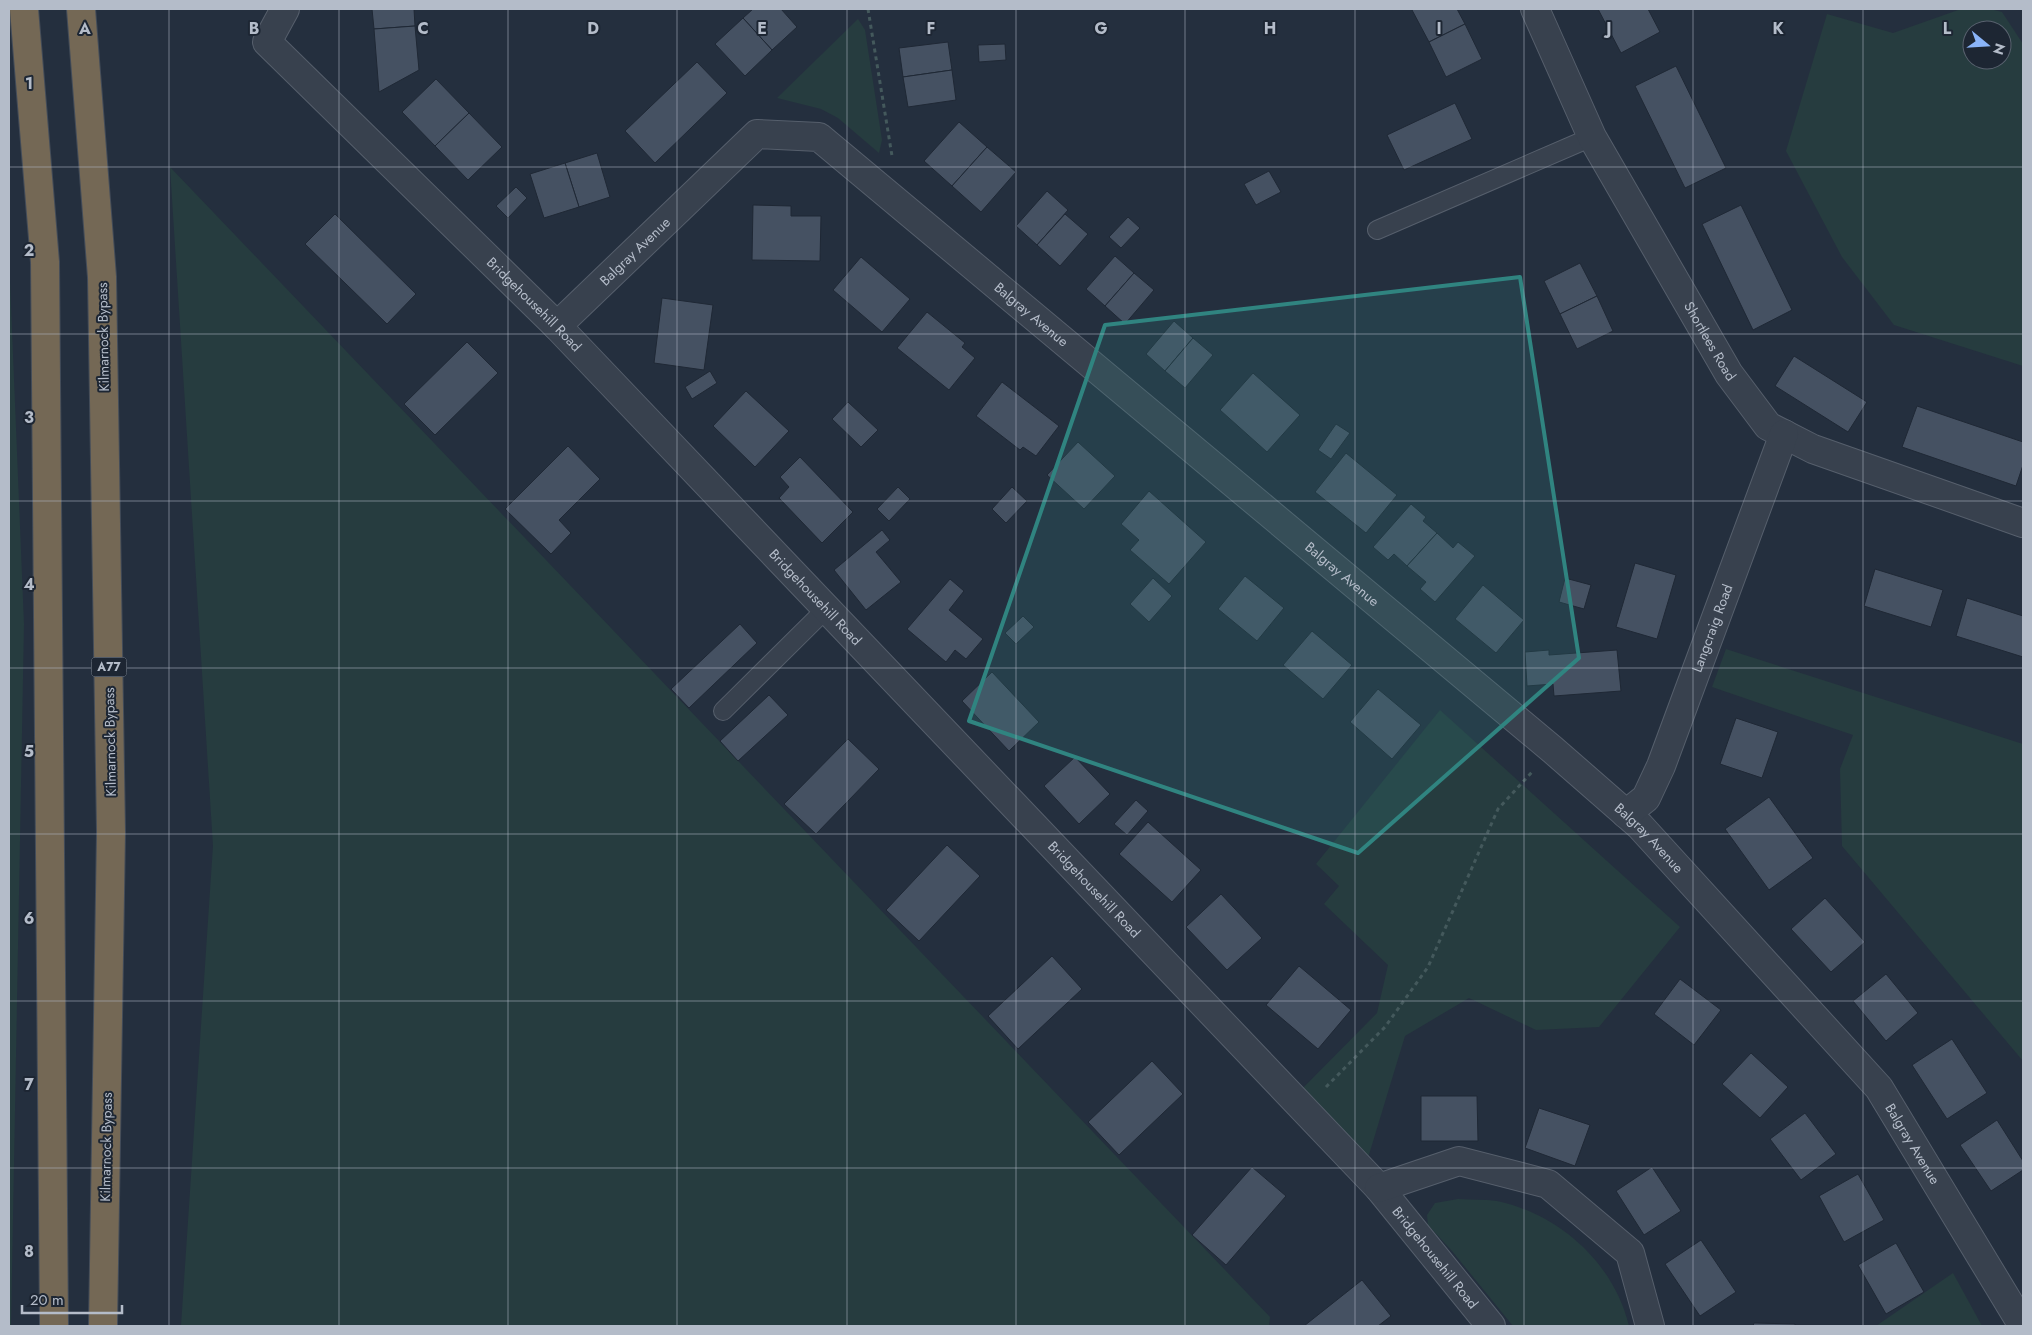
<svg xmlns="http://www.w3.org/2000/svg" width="2032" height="1335" font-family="Jost,sans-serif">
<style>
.green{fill:#263c3f;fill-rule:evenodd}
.building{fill:#455162;stroke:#1f2835}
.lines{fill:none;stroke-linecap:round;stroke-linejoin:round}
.lane-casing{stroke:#565f6c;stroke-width:20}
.street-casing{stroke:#565f6c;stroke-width:30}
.highway-casing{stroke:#434c59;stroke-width:30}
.path{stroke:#44595c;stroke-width:3;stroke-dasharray:4 4;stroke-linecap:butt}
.lane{stroke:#38414e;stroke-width:18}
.street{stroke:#38414e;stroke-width:28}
.highway{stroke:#746855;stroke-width:28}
.marked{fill:#308480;fill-opacity:0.2;stroke:#308480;stroke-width:4;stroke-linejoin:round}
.grid{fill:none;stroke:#b4bcc9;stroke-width:1;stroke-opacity:0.55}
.labels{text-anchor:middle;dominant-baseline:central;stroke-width:4;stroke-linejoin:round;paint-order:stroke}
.shield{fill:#1d2633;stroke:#878f9c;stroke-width:1}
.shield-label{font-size:12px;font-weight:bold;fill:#b4bcc9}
.street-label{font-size:14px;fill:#b4bcc9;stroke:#1d2633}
.grid-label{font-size:16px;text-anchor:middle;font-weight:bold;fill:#b4bcc9;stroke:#1d2633;stroke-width:4;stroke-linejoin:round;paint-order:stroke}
</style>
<rect width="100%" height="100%" fill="#242f3e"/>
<g class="green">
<path d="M1961 9H1990L2002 12 2023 44V366L1894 325 1842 257 1786 151 1827 14 1893 33ZM1972 30H2002V60H1972Z"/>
<path d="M858 19 865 30 882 140 879 153 838 118 821 109 777 98Z"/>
<path d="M170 167 1270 1317 1269 1326H181L213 846Z"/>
<path d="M9 256 24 624 11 1326H9Z"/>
<path d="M1726 649 2023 744V1061L1842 846 1840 769 1853 735 1712 687Z"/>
<path d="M1440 710 1680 927 1599 1027 1536 1030 1469 998 1405 1036 1368 1158 1299 1092 1377 1013 1388 965 1324 904 1339 886 1316 864Z"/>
<path d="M1458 1199C1471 1200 1484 1199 1497 1201 1559 1214 1614 1263 1629 1326H1513L1452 1251 1428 1225 1427 1215 1435 1203Z"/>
<path d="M1953 1273 1982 1326H1876Z"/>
</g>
<g class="building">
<path d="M372 9H414L415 26 374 29Z"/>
<path d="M753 9H781L797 27 772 50 743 18Z"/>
<path d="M1414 9H1457L1465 24 1429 42 1412 10Z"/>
<path d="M1598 9H1648L1660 32 1621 53Z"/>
<path d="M743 18 772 50 745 76 715 44Z"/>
<path d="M1465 24 1482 59 1446 77 1429 42Z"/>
<path d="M415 26 419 70 379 92 374 29Z"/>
<path d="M948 42 952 70 903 77 899 48Z"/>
<path d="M1005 44 1006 60 979 62 978 45Z"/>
<path d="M697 62 727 93 655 163 625 131Z"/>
<path d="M1676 66 1726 168 1685 188 1635 86Z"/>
<path d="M952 70 956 100 908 107 903 77Z"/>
<path d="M436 79 469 113 435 146 402 112Z"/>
<path d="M1455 103 1472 139 1404 170 1387 135Z"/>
<path d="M469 113 502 147 468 180 435 146Z"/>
<path d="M959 122 987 147 952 186 924 161Z"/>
<path d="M987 147 1016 172 981 212 952 186Z"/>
<path d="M597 153 610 197 579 207 565 163Z"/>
<path d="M565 163 579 207 544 218 530 174Z"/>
<path d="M1269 171 1281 192 1256 205 1244 184Z"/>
<path d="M516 187 527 198 508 218 496 206Z"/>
<path d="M1047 191 1068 210 1037 245 1016 226Z"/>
<path d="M753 205 791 206V216H821L820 261 752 260Z"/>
<path d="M1741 205 1792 310 1753 330 1702 224Z"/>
<path d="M335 214 416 294 387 324 305 244Z"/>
<path d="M1065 214 1088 234 1060 266 1037 245Z"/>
<path d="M1128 217 1140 228 1121 248 1109 237Z"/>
<path d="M1115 256 1134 273 1105 306 1086 289Z"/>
<path d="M861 257 910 299 882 332 833 290Z"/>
<path d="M1580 263 1597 296 1560 314 1544 281Z"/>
<path d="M1134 273 1154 290 1125 324 1105 306Z"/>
<path d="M1597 296 1613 331 1577 349 1560 314Z"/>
<path d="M662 298 713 305 704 370 654 363Z"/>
<path d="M927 312 965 343 962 347 975 358 949 390 897 348Z"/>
<path d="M1174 321 1193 338 1165 371 1146 354Z"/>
<path d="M1193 338 1213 355 1185 388 1165 371Z"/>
<path d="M467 342 498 373 435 435 404 404Z"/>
<path d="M1794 356 1867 402 1848 432 1775 386Z"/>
<path d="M710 371 717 383 692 399 685 387Z"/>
<path d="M1253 373 1300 415 1267 452 1220 410Z"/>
<path d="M1002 382 1059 426 1036 456 1023 447 1020 450 976 416Z"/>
<path d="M746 391 789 431 755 467 713 426Z"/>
<path d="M848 402 878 430 861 447 832 419Z"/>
<path d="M1917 406 2023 442V465L2016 486 1902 447Z"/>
<path d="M1336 424 1350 433 1331 459 1318 450Z"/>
<path d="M1078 442 1115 476 1084 509 1047 475Z"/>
<path d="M568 446 600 479 559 520 571 533 551 554 505 509Z"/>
<path d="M1346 453 1397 495 1366 533 1315 492Z"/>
<path d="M800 457 853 512 822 543 779 498 789 487 780 477Z"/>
<path d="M898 487 910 499 889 521 877 509Z"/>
<path d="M1012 487 1027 501 1006 523 992 509Z"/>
<path d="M1149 491 1206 542 1169 584 1130 550 1139 540 1121 524Z"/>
<path d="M1411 504 1426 517 1423 521 1437 533 1407 566 1394 554 1388 560 1373 547Z"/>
<path d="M882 530 890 540 876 552 901 582 866 610 834 570Z"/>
<path d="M1437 533 1453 548 1458 542 1475 556 1435 602 1420 589 1426 582 1407 566Z"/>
<path d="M1635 563 1676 575 1657 639 1616 627Z"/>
<path d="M1875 569 1943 590 1931 627 1864 606Z"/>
<path d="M1245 576 1284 608 1257 641 1218 609Z"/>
<path d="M1153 578 1172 596 1149 622 1130 604Z"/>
<path d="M1565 578 1591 585 1584 609 1559 602Z"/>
<path d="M950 579 964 591 949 610 983 639 966 659 955 650 946 662 907 629Z"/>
<path d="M1483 585 1524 620 1496 653 1455 619Z"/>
<path d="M1967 598 2023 616V657L1956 636Z"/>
<path d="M1023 616 1034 627 1016 644 1005 633Z"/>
<path d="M740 624 757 643 689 708 671 689Z"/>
<path d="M1312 631 1352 665 1323 699 1283 665Z"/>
<path d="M1549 650V655L1617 650 1621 691 1554 696 1553 684 1527 686 1525 652Z"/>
<path d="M992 672 1039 722 1009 751 962 701Z"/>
<path d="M1378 689 1421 725 1392 759 1350 722Z"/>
<path d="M769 695 788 715 738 761 720 741Z"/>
<path d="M1736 718 1778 732 1762 778 1720 764Z"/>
<path d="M848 739 879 769 816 834 784 804Z"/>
<path d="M1075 757 1110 794 1079 824 1044 786Z"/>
<path d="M1769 797 1813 858 1769 890 1725 829Z"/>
<path d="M1136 800 1148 811 1127 835 1114 824Z"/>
<path d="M1148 822 1201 870 1172 902 1119 854Z"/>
<path d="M947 845 980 876 919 941 886 910Z"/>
<path d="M1221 894 1262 938 1227 970 1186 927Z"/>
<path d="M1825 898 1865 942 1831 972 1791 929Z"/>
<path d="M1052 956 1082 989 1018 1049 988 1016Z"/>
<path d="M1299 966 1351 1010 1318 1049 1266 1005Z"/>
<path d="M1886 974 1918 1013 1886 1041 1853 1001Z"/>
<path d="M1680 979 1721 1010 1694 1045 1654 1014Z"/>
<path d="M1952 1039 1987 1093 1947 1119 1912 1065Z"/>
<path d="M1751 1053 1788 1087 1760 1118 1722 1084Z"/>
<path d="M1152 1061 1183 1094 1119 1155 1088 1122Z"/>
<path d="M1421 1096H1477L1478 1141H1421Z"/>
<path d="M1539 1108 1590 1125 1575 1166 1525 1148Z"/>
<path d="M1805 1113 1836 1154 1801 1180 1770 1139Z"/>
<path d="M1997 1120 2023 1161V1170L1991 1191 1960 1145Z"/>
<path d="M1252 1167 1286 1196 1226 1265 1192 1235Z"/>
<path d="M1652 1167 1681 1211 1644 1235 1616 1191Z"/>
<path d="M1858 1174 1884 1220 1844 1242 1819 1196Z"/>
<path d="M1701 1240 1736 1292 1700 1316 1665 1264Z"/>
<path d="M1896 1243 1924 1292 1886 1314 1858 1265Z"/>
<path d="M1362 1280 1391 1316 1378 1326H1304Z"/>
<path d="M1754 1323 1795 1324V1326H1753Z"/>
</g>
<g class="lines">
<g class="lane-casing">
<g id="lane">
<path d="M1377 230 1592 137"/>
<path d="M723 711 826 609"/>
</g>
</g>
<g class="street-casing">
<g id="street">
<path id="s1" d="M285 9 267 42 557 326 1379 1188 1491 1326"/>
<path id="s2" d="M1535 9 1592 137 1729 374 1768 426 1813 449 2023 523"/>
<path id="s3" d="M557 326 757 134 819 137 1553 750 1640 826 1879 1088 2023 1326"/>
<path id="s4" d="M1626 814 1646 798 1661 766 1784 434"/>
<path d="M1379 1188 1459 1161 1548 1184 1630 1253 1650 1326"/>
</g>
</g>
<g class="highway-casing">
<g id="highway">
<path d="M24 9 45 262 54 1326"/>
<path d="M81 9 102 277 111 832 103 1326"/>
</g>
</g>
<g class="path">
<path d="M868 9 892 156"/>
<path d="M1326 1087 1385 1027 1428 967 1498 809 1532 772"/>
</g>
<use href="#lane" class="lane"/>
<use href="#street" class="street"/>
<use href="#highway" class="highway"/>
</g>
<path class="marked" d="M1520 277 1579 658 1358 853 969 721 1105 325Z"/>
<path class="grid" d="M169 9V1326M339 9V1326M508 9V1326M677 9V1326M847 9V1326M1016 9V1326M1185 9V1326M1355 9V1326M1524 9V1326M1693 9V1326M1863 9V1326M9 167H2023M9 334H2023M9 501H2023M9 668H2023M9 834H2023M9 1001H2023M9 1168H2023"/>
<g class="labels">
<rect class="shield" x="91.5" y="657.5" width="35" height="19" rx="4"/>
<g class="shield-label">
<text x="109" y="667">A77</text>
</g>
<g class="street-label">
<text stroke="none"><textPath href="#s3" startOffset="108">Balgray Avenue</textPath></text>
<text stroke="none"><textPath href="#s1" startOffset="412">Bridgehousehill Road</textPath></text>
<text stroke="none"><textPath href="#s3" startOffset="616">Balgray Avenue</textPath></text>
<text transform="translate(103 337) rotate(-91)">Kilmarnock Bypass</text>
<text stroke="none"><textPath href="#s2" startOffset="376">Shortlees Road</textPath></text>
<text stroke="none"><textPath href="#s3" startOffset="1021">Balgray Avenue</textPath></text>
<text stroke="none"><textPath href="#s1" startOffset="818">Bridgehousehill Road</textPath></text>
<text stroke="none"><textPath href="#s4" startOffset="208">Langcraig Road</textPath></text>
<text transform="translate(110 742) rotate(-91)">Kilmarnock Bypass</text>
<text stroke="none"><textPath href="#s3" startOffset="1426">Balgray Avenue</textPath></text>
<text stroke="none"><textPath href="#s1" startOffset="1222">Bridgehousehill Road</textPath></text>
<text stroke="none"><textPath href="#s3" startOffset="1831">Balgray Avenue</textPath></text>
<text transform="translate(106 1147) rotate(-89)">Kilmarnock Bypass</text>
<text stroke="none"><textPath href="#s1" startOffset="1724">Bridgehousehill Road</textPath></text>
</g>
</g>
<g class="grid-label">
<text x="85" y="34">A</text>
<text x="254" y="34">B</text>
<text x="423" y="34">C</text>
<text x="593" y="34">D</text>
<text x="762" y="34">E</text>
<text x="931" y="34">F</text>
<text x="1101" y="34">G</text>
<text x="1270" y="34">H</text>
<text x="1439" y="34">I</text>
<text x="1609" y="34">J</text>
<text x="1778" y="34">K</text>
<text x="1947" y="34">L</text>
<text x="29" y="89">1</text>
<text x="29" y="256">2</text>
<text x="29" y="423">3</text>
<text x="29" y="590">4</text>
<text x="29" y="757">5</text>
<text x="29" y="924">6</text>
<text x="29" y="1090">7</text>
<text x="29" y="1257">8</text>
</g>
<rect width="2032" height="1335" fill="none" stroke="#b4bcc9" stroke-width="20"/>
<g transform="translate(1987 45) rotate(108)"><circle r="24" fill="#1d2633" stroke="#59626f"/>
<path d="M0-4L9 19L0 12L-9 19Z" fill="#8ab4f8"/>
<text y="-8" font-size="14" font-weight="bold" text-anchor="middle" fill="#b4bcc9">N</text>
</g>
<path d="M22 1305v8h100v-8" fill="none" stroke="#b4bcc9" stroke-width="2.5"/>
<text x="30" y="1305" font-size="15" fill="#b4bcc9" stroke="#1d2633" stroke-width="4" paint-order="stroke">20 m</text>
</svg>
